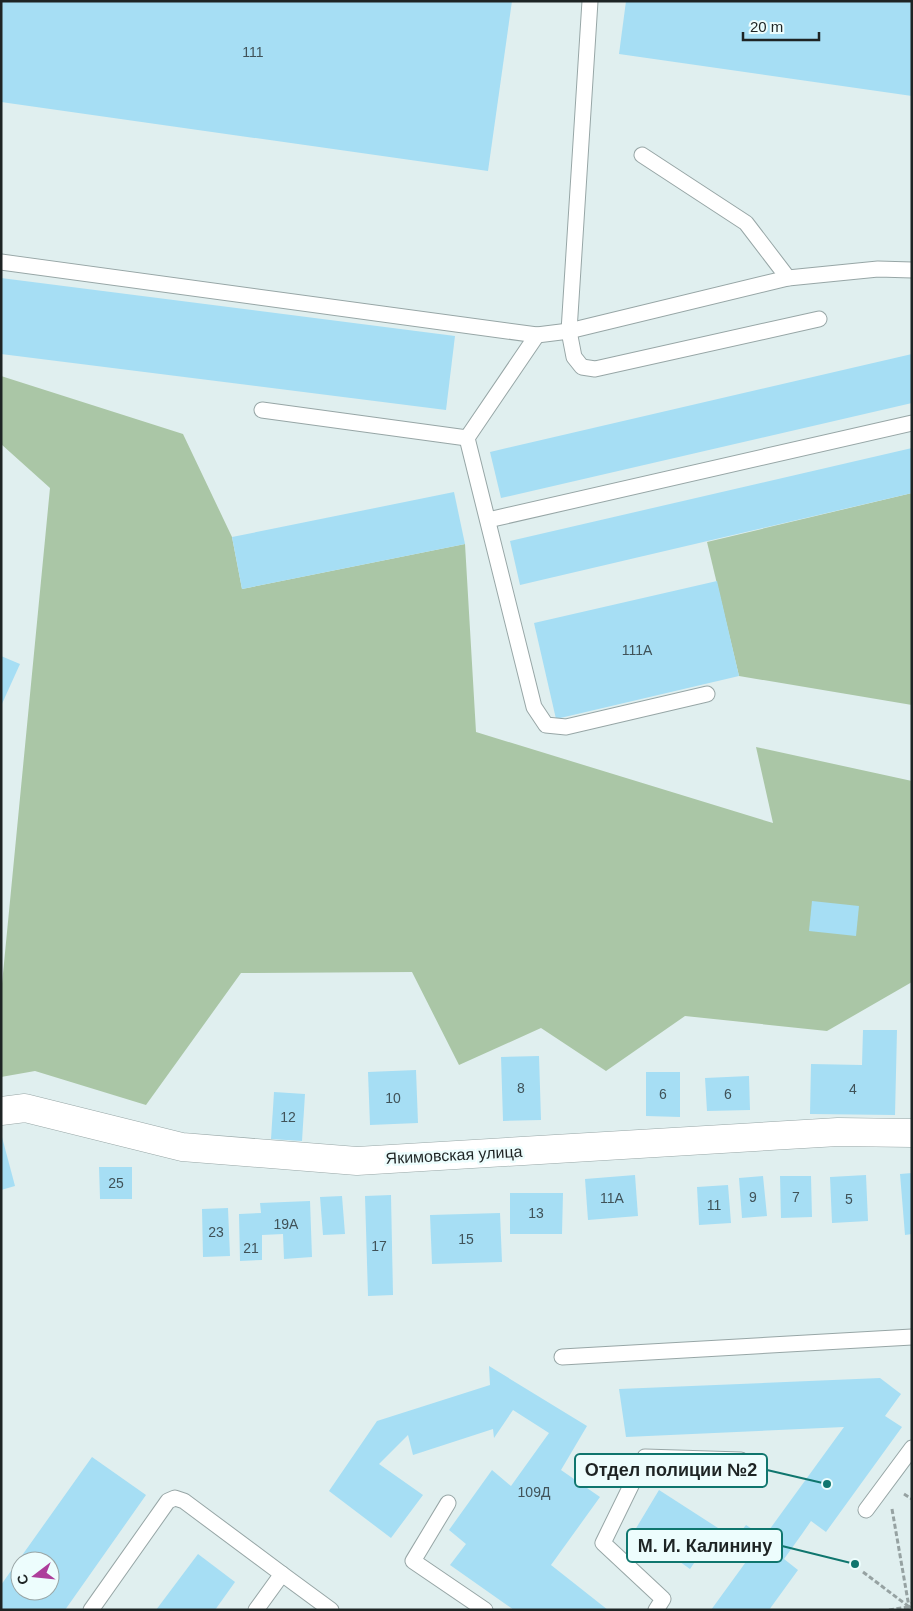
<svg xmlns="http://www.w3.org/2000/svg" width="913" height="1611" font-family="Arial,sans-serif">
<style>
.green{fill:#aac6a6}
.building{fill:#a6def4;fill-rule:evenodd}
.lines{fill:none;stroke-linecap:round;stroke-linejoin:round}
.service-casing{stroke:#97a6a6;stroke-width:17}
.minor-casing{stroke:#97a6a6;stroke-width:29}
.path{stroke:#96a2a2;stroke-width:3;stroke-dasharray:5 2.5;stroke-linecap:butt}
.service{stroke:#fff;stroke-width:15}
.minor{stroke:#fff;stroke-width:28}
.labels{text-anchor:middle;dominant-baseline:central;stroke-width:5;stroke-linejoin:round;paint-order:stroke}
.number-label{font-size:14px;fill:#405258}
.street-label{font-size:16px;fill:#1e2424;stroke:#edfdfd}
.leader{fill:none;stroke:#0f766e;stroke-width:2}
.callout-dot{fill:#0f766e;stroke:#edfdfd;stroke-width:2}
.callout{fill:#edfdfd;stroke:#0f766e;stroke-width:2}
.callout-label{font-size:18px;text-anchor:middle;font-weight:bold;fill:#1e2424}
</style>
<rect width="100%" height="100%" fill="#e0efef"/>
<g class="green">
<path d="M1 376 183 434 232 537 242 589 465 544 476 732 773 823 756 747 912 781V982L827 1031 685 1016 606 1071 541 1028 459 1065 412 972 241 973 146 1105 35 1071 1 1077V994L50 488 1 444Z"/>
<path d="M912 493V705L739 676 707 542Z"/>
</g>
<g class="building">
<path d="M1 1H512L488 171 1 102Z"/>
<path d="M626 1H912V96L619 54Z"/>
<path d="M1 278 455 336 446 410 1 354Z"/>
<path d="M912 354V403L501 498 490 452Z"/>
<path d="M912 448V493L520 585 510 541Z"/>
<path d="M454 492 465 544 242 589 232 537Z"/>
<path d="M717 581 739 676 556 719 534 623Z"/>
<path d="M1 656 20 664 1 706Z"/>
<path d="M812 901 859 906 856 936 809 931Z"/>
<path d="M863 1030H897L895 1115 810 1114 811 1064 862 1065Z"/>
<path d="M539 1056 541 1120 503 1121 501 1057Z"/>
<path d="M416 1070 418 1123 370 1125 368 1072Z"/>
<path d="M646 1072H680V1117L646 1116Z"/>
<path d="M749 1076 750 1110 707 1111 705 1078Z"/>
<path d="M274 1092 305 1094 302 1141 271 1139Z"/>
<path d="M2 1137 15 1186 1 1190V1138Z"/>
<path d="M99 1167H132V1199H100Z"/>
<path d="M912 1173V1234L905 1235 900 1174Z"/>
<path d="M635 1175 638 1216 588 1220 585 1179Z"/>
<path d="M866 1175 868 1221 832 1223 830 1177Z"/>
<path d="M763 1176 767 1216 742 1218 739 1178Z"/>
<path d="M780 1176H811L812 1217 781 1218Z"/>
<path d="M728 1185 731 1223 699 1225 697 1187Z"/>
<path d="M510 1193H563L562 1234H510Z"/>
<path d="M391 1195 393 1295 368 1296 365 1196Z"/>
<path d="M342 1196 345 1234 323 1235 320 1197Z"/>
<path d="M310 1201 312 1257 284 1259 283 1234 262 1235V1260L240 1261 239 1214 261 1213 260 1203Z"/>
<path d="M228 1208 230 1256 203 1257 202 1209Z"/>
<path d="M500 1213 502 1262 432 1264 430 1215Z"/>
<path d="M489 1366 587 1426 561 1470 600 1497 551 1565 608 1610H514L450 1565 466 1544 449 1530 492 1470 511 1486 549 1433 513 1410 494 1438 493 1429 413 1455 408 1435 379 1464 423 1495 391 1538 329 1491 377 1421 490 1385Z"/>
<path d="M880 1378 901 1394 885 1416 902 1427 826 1532 811 1521 802 1534 784 1559 798 1570 769 1610H711L844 1427 626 1437 619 1389Z"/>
<path d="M92 1457 146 1495 65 1610H1V1585ZM20 1561H50V1591H20Z"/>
<path d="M659 1490 718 1528 690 1569 635 1530Z"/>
<path d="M746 1525 761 1535 741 1562 726 1551Z"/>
<path d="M198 1554 235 1582 215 1610H156Z"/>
</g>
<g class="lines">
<g class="service-casing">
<g id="service">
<path d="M590 1 569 331 574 357 582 367 595 369 819 319"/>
<path d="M642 155 746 223 788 278"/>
<path d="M1 262 537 335 569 331 788 278 878 269 912 270"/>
<path d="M262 410 467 438 537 335"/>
<path d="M467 438 534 707 546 725 566 727 707 694"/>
<path d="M488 520 912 423"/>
<path d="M562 1357 912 1337"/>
<path d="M448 1503 413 1561 485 1610"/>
<path d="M866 1510 912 1448"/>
<path d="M91 1610 168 1501 175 1498 184 1501 282 1574"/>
<path d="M256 1610 282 1574 331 1610"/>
<path d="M656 1610 663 1599 603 1543 645 1457 741 1460"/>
</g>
</g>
<g class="minor-casing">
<path id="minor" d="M1 1111 25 1108 182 1147 357 1161 838 1132 912 1133"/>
</g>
<g class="path">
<path d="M904 1494 912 1499"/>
<path d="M892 1509 909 1607"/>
<path d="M863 1572 908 1606"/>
<path d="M889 1610 908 1607"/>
<path d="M907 1610 912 1603"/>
</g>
<use href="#service" class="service"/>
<use href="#minor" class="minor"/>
</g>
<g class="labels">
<g class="number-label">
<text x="253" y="52">111</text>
<text x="637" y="650">111А</text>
<text x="521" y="1088">8</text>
<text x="853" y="1089">4</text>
<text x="663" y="1094">6</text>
<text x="728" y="1094">6</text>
<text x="393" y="1098">10</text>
<text x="288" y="1117">12</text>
<text x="116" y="1183">25</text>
<text x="753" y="1197">9</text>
<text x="796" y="1197">7</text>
<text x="612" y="1198">11А</text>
<text x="849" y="1199">5</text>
<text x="714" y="1205">11</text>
<text x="536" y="1213">13</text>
<text x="286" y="1224">19А</text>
<text x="216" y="1232">23</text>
<text x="466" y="1239">15</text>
<text x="379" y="1246">17</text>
<text x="251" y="1248">21</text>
<text x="534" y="1492">109Д</text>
</g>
<g class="street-label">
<text transform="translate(454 1155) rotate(-3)">Якимовская улица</text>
</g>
</g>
<path class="leader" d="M827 1484L767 1470M855 1564L782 1546"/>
<g class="callout-dot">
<circle cx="827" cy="1484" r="5"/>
<circle cx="855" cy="1564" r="5"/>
</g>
<g class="callout">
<rect x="575" y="1454" width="192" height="33" rx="5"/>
<rect x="627" y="1529" width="155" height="33" rx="5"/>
</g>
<g class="callout-label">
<text x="671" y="1476">Отдел полиции №2</text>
<text x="705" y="1552">М. И. Калинину</text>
</g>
<rect width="913" height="1611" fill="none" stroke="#1e2424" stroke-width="5"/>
<g transform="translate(35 1576) rotate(254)"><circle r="24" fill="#edfdfd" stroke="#9aa6a6"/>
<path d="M0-4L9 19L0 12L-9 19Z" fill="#ad3e9b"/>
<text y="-8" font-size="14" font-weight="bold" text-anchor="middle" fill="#1e2424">С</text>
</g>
<path d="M743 32v8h76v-8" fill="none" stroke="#1e2424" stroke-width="2.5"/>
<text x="750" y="32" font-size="15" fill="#1e2424" stroke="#edfdfd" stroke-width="4" paint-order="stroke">20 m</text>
</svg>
